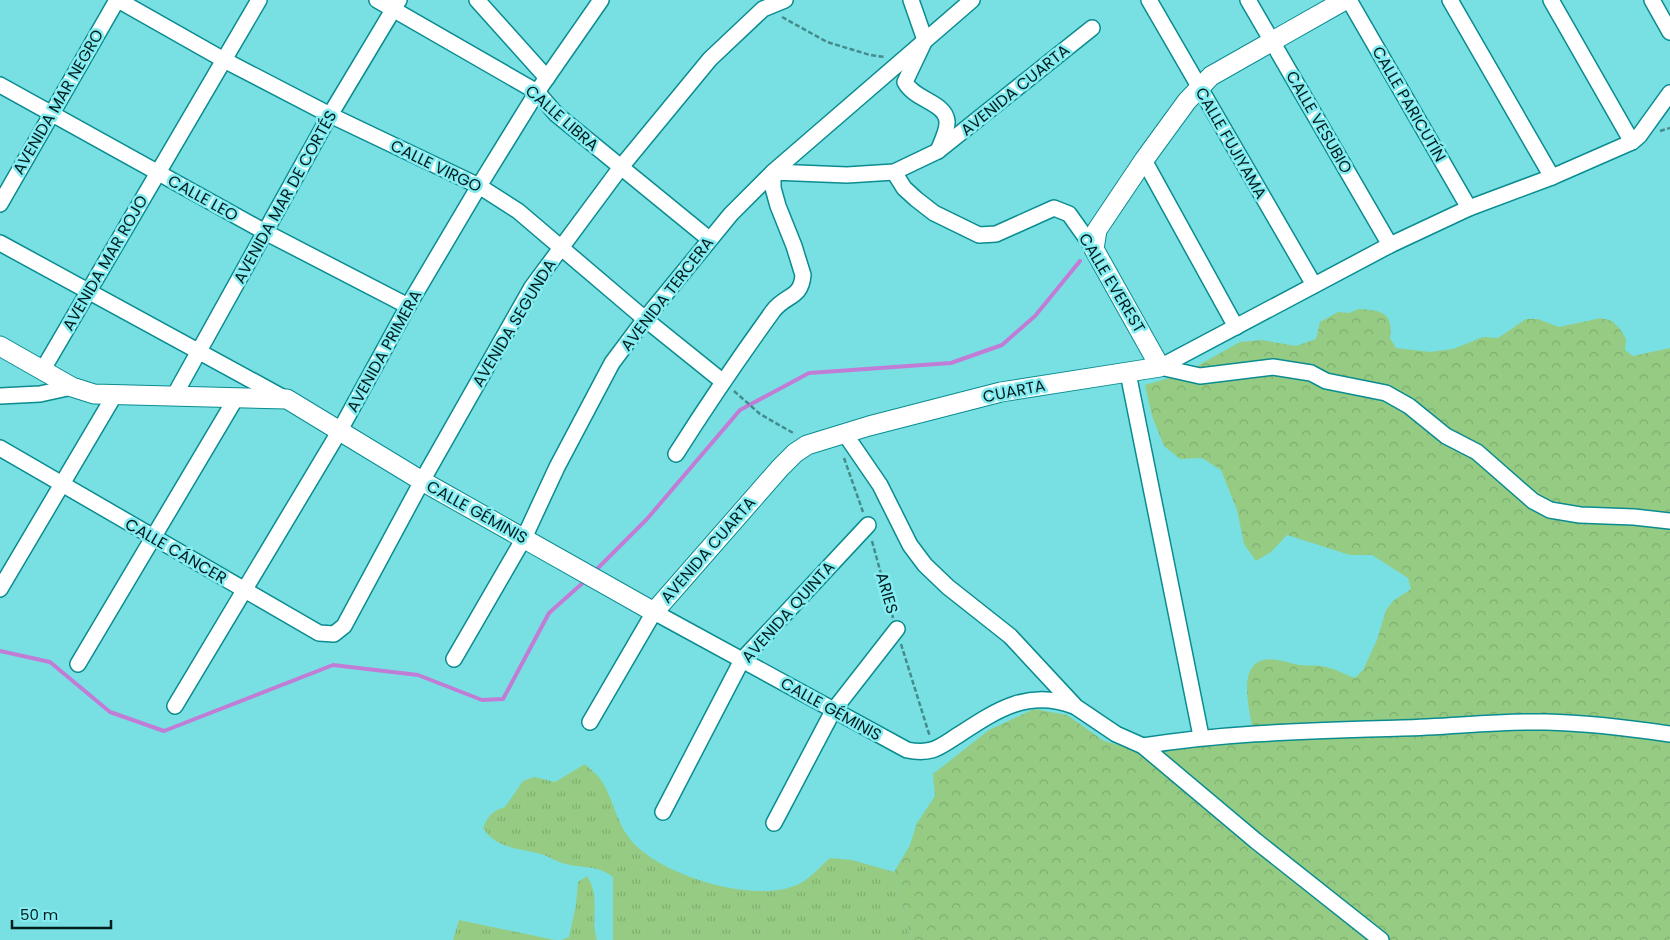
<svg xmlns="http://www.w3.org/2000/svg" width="1670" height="940" font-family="Poppins,sans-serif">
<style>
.grass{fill:url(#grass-tufts)}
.forest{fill:url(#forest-crowns)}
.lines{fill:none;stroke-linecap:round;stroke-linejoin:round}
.stream{stroke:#c17cd5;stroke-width:4}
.minor-casing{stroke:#0a8c90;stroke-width:18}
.tertiary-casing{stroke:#0a8c90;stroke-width:21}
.path{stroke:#448b8d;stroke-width:2.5;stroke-dasharray:5 2.5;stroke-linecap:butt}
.minor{stroke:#fff;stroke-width:15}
.tertiary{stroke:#fff;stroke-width:19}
.labels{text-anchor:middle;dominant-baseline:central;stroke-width:5;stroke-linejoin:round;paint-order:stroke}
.street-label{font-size:16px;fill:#001d1e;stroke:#85edf1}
</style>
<defs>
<pattern id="grass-tufts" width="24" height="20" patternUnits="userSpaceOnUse" patternTransform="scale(1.25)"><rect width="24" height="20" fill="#95cb83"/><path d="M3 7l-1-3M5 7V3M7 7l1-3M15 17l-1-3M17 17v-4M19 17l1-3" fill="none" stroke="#7fae71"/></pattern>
<pattern id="forest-crowns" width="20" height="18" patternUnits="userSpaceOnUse" patternTransform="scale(1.25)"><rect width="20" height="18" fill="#95cb83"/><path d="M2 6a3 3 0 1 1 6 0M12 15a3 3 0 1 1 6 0" fill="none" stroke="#7fae71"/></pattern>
</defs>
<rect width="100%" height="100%" fill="#78e0e3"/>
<g class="grass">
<path d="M585 764C590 769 597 774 601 780 613 798 616 821 629 838 657 875 752 903 794 886 807 882 820 867 830 858L852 860 894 872 911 940H613V877C597 864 581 869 562 863 555 861 548 856 541 854 519 848 496 849 483 828 488 816 492 811 505 807L523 781 534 777 555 782Z"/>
<path d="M587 876C601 897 590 917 597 940H561L569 937 576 905 578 882Z"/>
<path d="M459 920 555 940H453Z"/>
</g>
<path class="forest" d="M1359 309C1381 310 1394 313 1390 338L1396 348 1430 352 1453 349 1483 337 1498 338 1526 319H1538L1559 327 1601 318 1612 321 1620 329 1626 339 1625 350 1633 356 1670 348V940H911L894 872 910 845 917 823 935 796 933 774 989 730 1034 709 1067 715 1104 741 1137 750 1156 763 1165 746 1255 740C1252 723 1242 687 1250 671 1260 651 1284 662 1299 665 1307 666 1315 665 1322 666 1333 668 1344 674 1355 678L1363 670 1377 640 1386 610 1393 601 1411 589 1408 578 1372 555H1350L1287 535 1271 552 1256 561 1244 544 1237 510 1221 470 1202 458 1180 459 1164 446 1152 416 1145 385 1183 374 1240 342 1262 340 1296 346 1316 339 1320 322 1338 312 1349 313Z"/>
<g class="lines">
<g class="stream">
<path d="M594 572 647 519 740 410 809 373 951 363 1002 345 1035 316 1080 261"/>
<path d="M0 651 50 662 110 712 164 731 333 665 418 675 482 700 503 699 549 613 586 580"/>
</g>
<g class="minor-casing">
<g id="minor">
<path d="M118 0 224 60 330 115 479 186 518 211 645 319 722 381"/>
<path d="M377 0 537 92 556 114 709 239"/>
<path d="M477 0 547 78"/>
<path d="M911 0 925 40 905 82C914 100 945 102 947 121 948 130 941 143 938 151"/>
<path d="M1149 0 1314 285"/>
<path d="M1248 0 1390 245"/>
<path d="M1349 0 1469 208"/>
<path d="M1450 0 1552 177"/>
<path d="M1551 0 1632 142"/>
<path d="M1652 0 1670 32"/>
<path d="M0 85 265 232 408 306"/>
<path d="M1144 160 1236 327"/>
<path d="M894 172 904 188 916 199 934 213 979 235 996 234 1054 208 1069 214 1094 249"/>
<path d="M0 204 117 0"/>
<path d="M0 243 284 398"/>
<path d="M1160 367 1390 245 1469 208 1552 177 1632 142 1639 136 1670 93"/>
<path d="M1160 367 1200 376 1273 367 1311 373 1326 381 1386 393 1409 406 1446 436 1477 452 1533 501 1550 510 1580 515 1634 517 1670 521"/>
<path d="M42 371 259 0"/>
<path d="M1128 373 1201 736"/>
<path d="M0 396 40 394 72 387"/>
<path d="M174 396 330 115 399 0"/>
<path d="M845 434 880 485 910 545 925 565 948 587 1010 636 1076 707 1116 734 1143 746 1256 841 1381 940"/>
<path d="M0 448 319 633 334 634 344 626 422 481 532 287 621 167 710 59 763 9 785 0"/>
<path d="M676 454C707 405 739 358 773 311 786 294 801 299 803 275L794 246 778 206 773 188V172L847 175 894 172 938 151 1092 28"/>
<path d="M0 589 114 396"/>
<path d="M454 659 524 538 557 467 612 363 645 319 731 214 773 172 972 0"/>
<path d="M78 664 236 398"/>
<path d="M175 706 339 432 408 306 479 186 537 92 601 0"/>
<path d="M590 722 654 612 907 750C933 755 939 747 960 734 998 709 1029 689 1074 706"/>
<path d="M1143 746C1229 732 1315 731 1402 728 1450 727 1498 721 1546 722 1587 723 1629 728 1670 734"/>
<path d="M663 812 742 660 868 525"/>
<path d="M774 823 833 711 897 629"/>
</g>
</g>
<g class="tertiary-casing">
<path id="tertiary" d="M0 346 72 387 94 394 287 399 422 481 654 612 780 468 795 453 807 445 869 426 1001 392 1160 367 1094 249 1097 230 1144 160 1187 101 1211 76 1345 0"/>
</g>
<g class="path">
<path d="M782 17 827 42 870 55 885 57"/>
<path d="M1660 131 1670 128"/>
<path d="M734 391 760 414 795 434"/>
<path d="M844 458 863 512"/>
<path d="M872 541 893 618"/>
<path d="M901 644 930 737"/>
</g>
<use href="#minor" class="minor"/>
<use href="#tertiary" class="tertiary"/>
</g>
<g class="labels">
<g class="street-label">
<text transform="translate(1015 90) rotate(-39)">AVENIDA CUARTA</text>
<text transform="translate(58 102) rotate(-60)">AVENIDA MAR NEGRO</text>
<text transform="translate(1409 104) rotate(60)">CALLE PARICUTÍN</text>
<text transform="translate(562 118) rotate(41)">CALLE LIBRA</text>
<text transform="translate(1319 122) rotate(60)">CALLE VESUBIO</text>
<text transform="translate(1231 143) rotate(60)">CALLE FUJIYAMA</text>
<text transform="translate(436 166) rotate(26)">CALLE VIRGO</text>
<text transform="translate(285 197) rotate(-61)">AVENIDA MAR DE CORTÉS</text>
<text transform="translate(203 198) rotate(29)">CALLE LEO</text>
<text transform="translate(105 263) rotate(-60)">AVENIDA MAR ROJO</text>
<text transform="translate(1112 283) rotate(59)">CALLE EVEREST</text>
<text transform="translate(667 294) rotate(-52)">AVENIDA TERCERA</text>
<text transform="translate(514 323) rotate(-59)">AVENIDA SEGUNDA</text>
<text transform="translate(384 351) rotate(-61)">AVENIDA PRIMERA</text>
<text transform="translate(1014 391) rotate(-11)">CUARTA</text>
<text transform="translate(477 512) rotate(29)">CALLE GÉMINIS</text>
<text transform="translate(708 550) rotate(-49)">AVENIDA CUARTA</text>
<text transform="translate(176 551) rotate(30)">CALLE CÁNCER</text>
<text transform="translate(887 593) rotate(74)">ARIES</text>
<text transform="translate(788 612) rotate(-48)">AVENIDA QUINTA</text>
<text transform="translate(831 709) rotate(29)">CALLE GÉMINIS</text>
</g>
</g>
<path d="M12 920v8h99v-8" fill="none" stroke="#001d1e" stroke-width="2.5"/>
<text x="20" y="920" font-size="15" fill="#001d1e" stroke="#85edf1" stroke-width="4" paint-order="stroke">50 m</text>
</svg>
